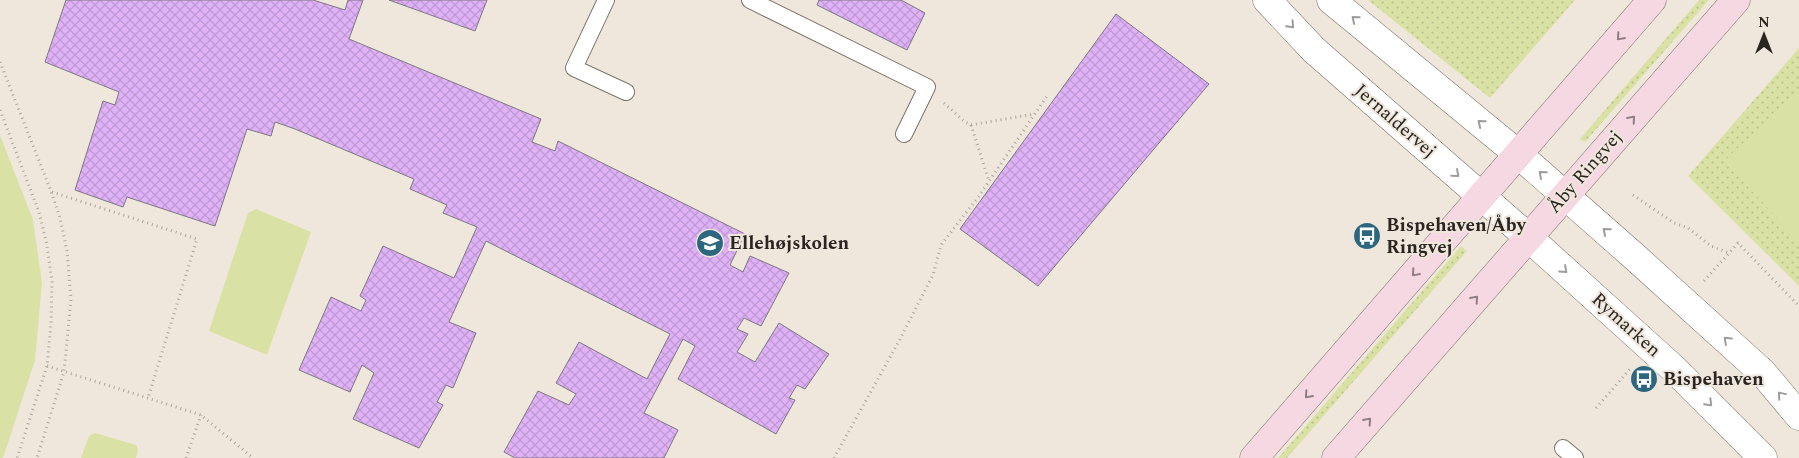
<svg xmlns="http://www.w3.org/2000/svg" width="1799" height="458" font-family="Spectral,serif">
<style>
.grass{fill:url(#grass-dots)}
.pitch{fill:#dae1a5}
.building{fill:url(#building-cross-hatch);stroke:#7e7782}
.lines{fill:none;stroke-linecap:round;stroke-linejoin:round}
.service-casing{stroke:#7c746a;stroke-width:18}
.tertiary-casing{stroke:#7c746a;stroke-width:29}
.secondary-casing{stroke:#7c746a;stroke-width:29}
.path{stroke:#aca59c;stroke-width:3;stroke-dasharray:1 4;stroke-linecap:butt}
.service{stroke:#fff;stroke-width:16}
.tertiary{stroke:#fff;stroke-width:28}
.secondary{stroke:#f6d8e2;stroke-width:28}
.oneway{stroke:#9f9d9b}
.oneway2{stroke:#907e82}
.labels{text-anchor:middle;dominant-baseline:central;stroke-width:4;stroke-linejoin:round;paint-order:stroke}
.street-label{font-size:19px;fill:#292521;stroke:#f0e7dc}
.poi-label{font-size:19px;font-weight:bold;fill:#292521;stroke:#f0e7dc;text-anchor:start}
</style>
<defs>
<pattern id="grass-dots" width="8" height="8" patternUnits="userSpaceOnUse" patternTransform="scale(1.25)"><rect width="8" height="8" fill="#dae1a5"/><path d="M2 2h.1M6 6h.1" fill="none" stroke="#bbc18e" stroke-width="1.8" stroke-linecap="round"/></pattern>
<pattern id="building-cross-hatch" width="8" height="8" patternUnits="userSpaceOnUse" patternTransform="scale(1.25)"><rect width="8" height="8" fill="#dfb2f7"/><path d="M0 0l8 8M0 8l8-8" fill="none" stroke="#bf99d3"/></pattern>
</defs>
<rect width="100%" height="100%" fill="#f0e7dc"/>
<g class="grass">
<path d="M1368 0H1575L1490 98Z"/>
<path d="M1699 0H1709L1585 142 1580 139Z"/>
<path d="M1799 48V286L1688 176Z"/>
<path d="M1461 246 1467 251 1287 458H1278Z"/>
</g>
<g class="pitch">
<path d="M1799 91V242L1724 161Z"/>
<path d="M0 135 33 220 42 283 35 360 3 458H0Z"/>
<path d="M256 209 311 232 267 355 209 331 248 213Z"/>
<path d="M95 433 136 445 138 450 136 458H81L89 436Z"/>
</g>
<g class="building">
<path d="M66 0H313L345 10 348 0H363L349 39 541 119 532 142 555 151 558 141 745 234 730 265 743 272 750 256 789 273 761 326 744 318 737 329 748 334 737 352 755 362 779 323 829 354 805 389 797 385 789 398 795 400 776 434 678 379 695 346 683 339 644 413 678 430 664 458H515L504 452 538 391 569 405 576 394 556 383 579 342 647 379 670 334 486 241 449 322 476 333 453 388 446 385 437 402 443 405 419 448 353 419 374 373 362 365 350 392 299 370 331 297 361 311 366 300 360 296 383 246 454 278 477 227 443 213 447 205 410 189 414 179 295 129 275 122 271 136 247 129 215 226 127 197 123 207 75 190 103 101 115 105 119 92 45 62Z"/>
<path d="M389 0H487L475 31Z"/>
<path d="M819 0H901L925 13 907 50 817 5Z"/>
<path d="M1116 14 1209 84 1038 286 960 229Z"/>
</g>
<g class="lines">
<g class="service-casing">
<g id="service">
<path d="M606 0 574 68 626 92"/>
<path d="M750 0 927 87 904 134"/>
<path d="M1563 448 1575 458"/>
</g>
</g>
<g class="tertiary-casing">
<g id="tertiary">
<path d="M1267 0 1314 50 1528 237 1674 369 1763 458"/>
<path d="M1331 0 1518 154 1636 258 1763 373 1799 416"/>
</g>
</g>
<g class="secondary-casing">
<g id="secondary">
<path d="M1254 458 1652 0"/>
<path d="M1336 458 1736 0"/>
</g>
</g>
<g class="path">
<path d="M0 62 51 191 60 218 67 251 71 299 64 372 37 458"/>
<path d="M944 103 965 122 971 125 1034 114"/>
<path d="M0 110 39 212 47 245 52 282 51 324 47 366 17 458"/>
<path d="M971 125 989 181"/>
<path d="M52 192 197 239 148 398"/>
<path d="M1633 195 1674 223 1688 228 1711 246 1729 253"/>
<path d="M1704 281 1738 243 1799 306"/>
<path d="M47 366 201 415 253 458"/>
<path d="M1596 408 1630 369"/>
<path d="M186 458 201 415"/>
<path d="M834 458 899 341 933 275 941 245 979 196 1047 96"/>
</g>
<use href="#service" class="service"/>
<use href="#tertiary" class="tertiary"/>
<use href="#secondary" class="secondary"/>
</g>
<defs><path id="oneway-chevron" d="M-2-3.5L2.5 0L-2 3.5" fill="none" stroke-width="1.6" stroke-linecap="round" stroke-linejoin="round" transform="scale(1.25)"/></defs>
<g class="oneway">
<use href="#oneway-chevron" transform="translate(1355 19) rotate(-141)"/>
<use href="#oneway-chevron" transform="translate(1291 25) rotate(47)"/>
<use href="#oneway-chevron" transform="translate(1481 123) rotate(-141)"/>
<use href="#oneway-chevron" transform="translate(1456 174) rotate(41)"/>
<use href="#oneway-chevron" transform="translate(1542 174) rotate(-139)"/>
<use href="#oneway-chevron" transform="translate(1606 231) rotate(-139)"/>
<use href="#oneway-chevron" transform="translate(1564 270) rotate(42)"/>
<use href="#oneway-chevron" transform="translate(1727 340) rotate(-137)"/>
<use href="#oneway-chevron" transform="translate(1781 395) rotate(-130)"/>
<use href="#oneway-chevron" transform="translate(1709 403) rotate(45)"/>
</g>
<g class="oneway2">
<use href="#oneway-chevron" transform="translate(1620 37) rotate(131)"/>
<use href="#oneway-chevron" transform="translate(1632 119) rotate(-49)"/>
<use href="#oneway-chevron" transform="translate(1415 273) rotate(131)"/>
<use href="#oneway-chevron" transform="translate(1475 299) rotate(-49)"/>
<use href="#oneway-chevron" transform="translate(1308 395) rotate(131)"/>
<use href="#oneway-chevron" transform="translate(1368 421) rotate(-49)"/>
</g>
<defs>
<g id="bus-disc" transform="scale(1.4375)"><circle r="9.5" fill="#2c667f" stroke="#f0e7dc"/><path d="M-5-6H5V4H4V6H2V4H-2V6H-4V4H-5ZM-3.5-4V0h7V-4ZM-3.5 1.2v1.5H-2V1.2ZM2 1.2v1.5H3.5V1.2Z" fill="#fff"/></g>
<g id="school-disc" transform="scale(1.4375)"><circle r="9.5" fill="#2c667f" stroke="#f0e7dc"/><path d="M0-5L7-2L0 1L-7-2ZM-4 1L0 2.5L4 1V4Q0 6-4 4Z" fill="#fff"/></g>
</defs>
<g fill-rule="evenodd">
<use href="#bus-disc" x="1367" y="236"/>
<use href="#school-disc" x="710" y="243"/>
<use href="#bus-disc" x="1644" y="379"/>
</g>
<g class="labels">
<g class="street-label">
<text transform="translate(1395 121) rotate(41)">Jernaldervej</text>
<text transform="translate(1585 172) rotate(-49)">Åby Ringvej</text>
<text transform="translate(1626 325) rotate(42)">Rymarken</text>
</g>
<g class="poi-label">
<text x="1386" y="225">Bispehaven/Åby<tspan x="1386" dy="22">Ringvej</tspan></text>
<text x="729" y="243">Ellehøjskolen</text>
<text x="1663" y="379">Bispehaven</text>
</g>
</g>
<g transform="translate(1764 35)" stroke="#f0e7dc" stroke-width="4" paint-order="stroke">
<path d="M0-4L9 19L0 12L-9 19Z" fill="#292521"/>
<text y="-8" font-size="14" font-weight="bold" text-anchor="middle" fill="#292521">N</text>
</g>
</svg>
